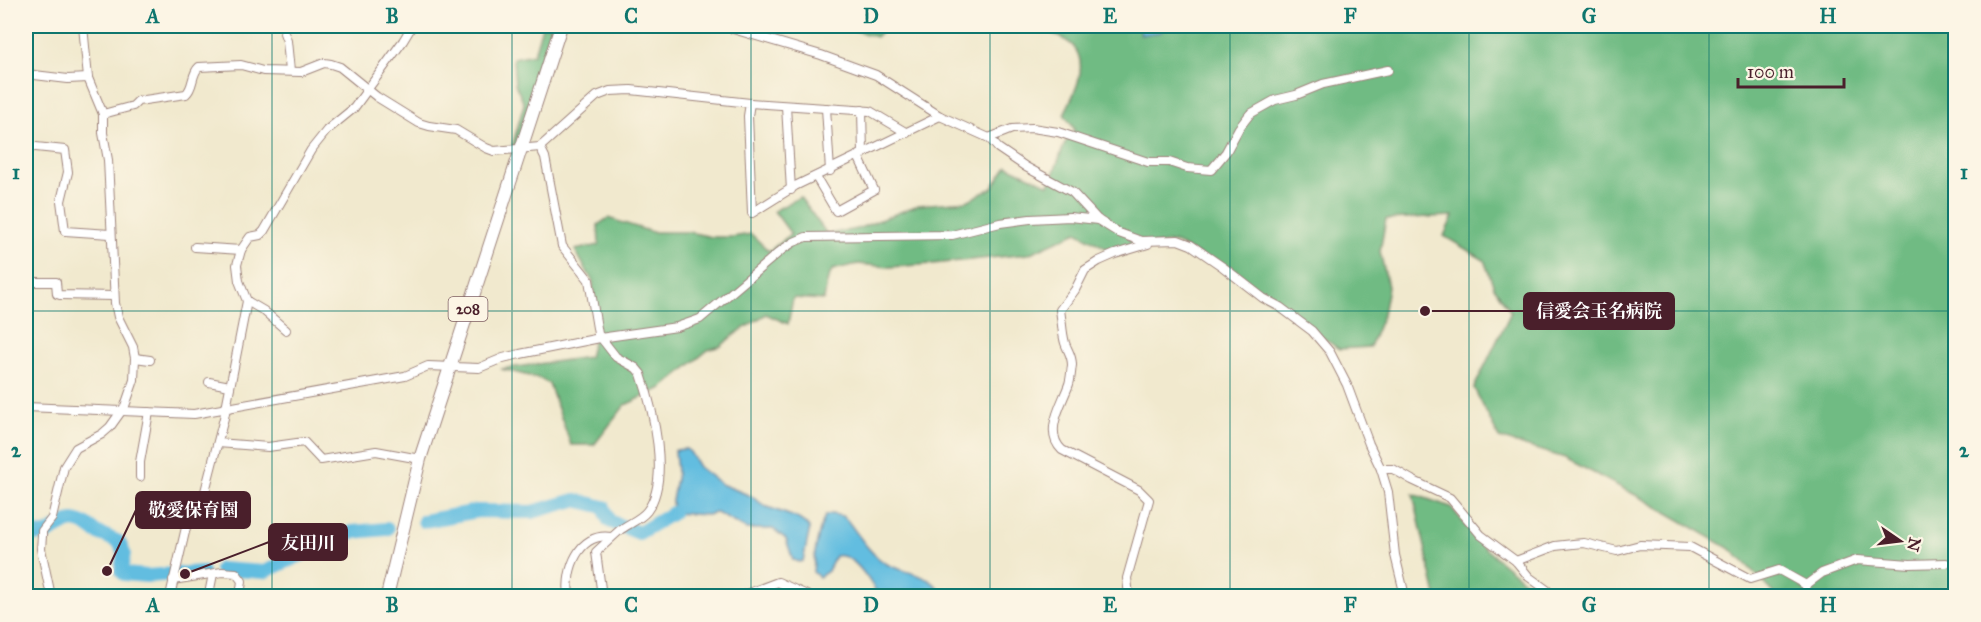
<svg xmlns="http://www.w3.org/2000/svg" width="1981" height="622" font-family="'IM FELL Great Primer','Noto Serif JP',serif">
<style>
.forest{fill:#70bb83;stroke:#5d6d57;stroke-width:1.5}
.water{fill:#62bde0;stroke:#566e86;stroke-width:1.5}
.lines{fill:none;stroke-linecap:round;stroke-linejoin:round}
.river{stroke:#62bde0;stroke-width:14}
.minor-casing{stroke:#9e847c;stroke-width:10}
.highway-casing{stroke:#9e847c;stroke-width:14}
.minor{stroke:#fff;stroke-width:8}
.highway{stroke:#fff;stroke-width:12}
.grid{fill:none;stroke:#0f766e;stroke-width:1.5;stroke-opacity:0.55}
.labels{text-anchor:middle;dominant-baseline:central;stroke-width:6;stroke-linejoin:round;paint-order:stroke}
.shield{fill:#fcf5e5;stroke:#7f5f63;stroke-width:1.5}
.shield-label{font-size:15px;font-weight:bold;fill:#4a1f2b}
.leader{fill:none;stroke:#4a1f2b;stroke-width:2}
.callout-dot{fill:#4a1f2b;stroke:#fcf5e5;stroke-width:2}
.callout{fill:#4a1f2b;stroke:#4a1f2b;stroke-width:2}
.callout-label{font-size:18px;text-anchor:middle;font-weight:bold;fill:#fff}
.neatline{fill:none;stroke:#0f766e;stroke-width:2}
.grid-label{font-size:20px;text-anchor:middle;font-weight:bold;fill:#0f766e}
</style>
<rect width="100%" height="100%" fill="#fcf5e5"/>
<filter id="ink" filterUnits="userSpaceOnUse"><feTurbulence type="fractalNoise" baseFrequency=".0167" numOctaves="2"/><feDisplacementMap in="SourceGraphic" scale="12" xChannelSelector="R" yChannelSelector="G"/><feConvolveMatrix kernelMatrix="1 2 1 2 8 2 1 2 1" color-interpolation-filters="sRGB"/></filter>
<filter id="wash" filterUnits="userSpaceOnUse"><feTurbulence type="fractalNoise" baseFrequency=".008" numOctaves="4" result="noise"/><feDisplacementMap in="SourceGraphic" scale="24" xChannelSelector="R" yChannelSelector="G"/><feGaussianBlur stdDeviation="1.35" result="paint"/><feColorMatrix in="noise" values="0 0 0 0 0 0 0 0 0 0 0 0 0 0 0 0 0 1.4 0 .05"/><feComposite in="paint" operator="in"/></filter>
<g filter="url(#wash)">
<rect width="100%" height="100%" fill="#f1e9ce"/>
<g class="forest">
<path d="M542 26H553L518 146 512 147 524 104 515 84 513 58 534 54Z"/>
<path d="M841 26H887L876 37Z"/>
<path d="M1042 26H1955V596H1777L1732 550 1647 501 1565 458 1499 438 1474 388 1511 312 1494 287 1484 260 1444 236 1453 216 1386 219 1380 251 1388 287 1383 314 1370 347 1339 349 1223 267 1174 242 1111 251 1077 232 1028 254 932 264 889 267 858 264 832 270 827 282 824 300 793 298 788 324 766 314 735 334 721 346 708 350 662 388 625 405 594 445H571L549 384 541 379 501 369 589 357 595 332 593 282 575 250 599 245 598 225 608 218 652 232H689L712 237H732L751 234 769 251 791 234 774 211 800 197 827 234 857 229 918 205 967 201 992 188 1007 166 1049 185 1065 143 1075 130 1064 114C1074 95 1090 65 1073 46 1067 39 1052 34 1044 29Z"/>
<path d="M1413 494 1451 507 1481 545 1524 581 1536 596H1436Z"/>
</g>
<g class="water">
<path d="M1139 26H1166L1161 32 1141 35Z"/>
<path d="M686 449 690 452 699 467 721 484 751 496 765 506 797 518 806 524 809 528V533L803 561 798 562 793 560 786 539 773 529H746L717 513H712L708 515 673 513 672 501 677 473 675 450Z"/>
<path d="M831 514 842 516 847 520C858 534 870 554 885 563 899 572 932 574 939 590L929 595 879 596C871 583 853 551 835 556L828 571 819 577 813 572C814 554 818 532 825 516Z"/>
</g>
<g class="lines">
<g class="river">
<path d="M424 521 478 511 532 512 575 500 604 507 609 521 639 533 673 513"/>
<path d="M26 535 46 534 68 522 74 521 85 524 96 532 119 542 124 553 121 571 124 574 147 576 202 572"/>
<path d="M221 569 264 572 352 532 387 529"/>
</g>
</g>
</g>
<g filter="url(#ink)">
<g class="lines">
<g class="minor-casing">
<g id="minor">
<path d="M723 26 821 55 876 75 940 116 989 138 998 148 1026 167 1072 192 1098 220 1119 233 1141 241 1178 240 1191 245 1223 267 1263 298 1280 307 1312 331 1330 352 1347 385 1369 444 1381 469 1388 492 1395 555 1405 596"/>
<path d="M284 33 287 41 290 71"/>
<path d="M26 74 68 79 88 78"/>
<path d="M750 103 870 111 907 133"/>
<path d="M786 106 791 190"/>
<path d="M826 108 830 171"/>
<path d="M862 110 863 154"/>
<path d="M103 114 133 106 138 101 186 94C194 87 191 74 199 67L241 65 263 71 301 72 324 63 331 64 340 67 377 97 419 123 429 126 456 130 486 148 494 151 540 147 597 96 610 91 631 90 750 103 748 116 752 213 795 186 940 116"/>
<path d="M989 138 1012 129 1032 128 1058 132 1148 162H1169L1187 168 1211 170 1226 152 1239 128 1250 114 1275 100 1296 95 1323 84 1388 70"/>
<path d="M26 146 65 150 68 172 61 201 65 231 110 234"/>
<path d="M540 147 545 157 562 246 589 280 598 334 616 357 636 368 641 374C653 410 671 479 647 511 641 519 628 524 620 530 612 537 604 545 596 552L602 596"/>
<path d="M816 177 836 211 874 190 858 156"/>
<path d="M195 247 241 250"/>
<path d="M26 282H56L57 294 60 295 114 296"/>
<path d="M247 301 264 311 286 330"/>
<path d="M135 358 150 360"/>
<path d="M209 382 230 386"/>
<path d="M26 407 194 414 405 376 428 366 479 368 503 358 520 354 600 338 677 327 700 319 783 249 794 242 806 237 952 235 1000 223 1030 219 1070 217 1098 220"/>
<path d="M218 443 268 447 304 442 321 460 376 451 420 459"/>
<path d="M1381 469H1393L1412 480 1450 498 1481 535 1516 561 1529 577 1547 590 1551 596"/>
<path d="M140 477V462L149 412"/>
<path d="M1516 561 1555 546 1573 544 1584 543 1617 551 1640 545 1690 547 1750 579 1779 570 1806 585 1807 596"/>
<path d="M173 580 222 572 236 573 242 581 240 596"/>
<path d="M1806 585 1822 573 1857 560 1910 564 1946 563"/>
<path d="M209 594 213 574"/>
<path d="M51 596 41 549 42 536V531L52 518 64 467 76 448 102 434 110 427 125 406 134 380 135 358 133 347 118 317 115 303 108 160 103 133V114L88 78 83 26"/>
<path d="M170 596 188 519 191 514 200 509 202 503 224 418 247 301 239 281 237 265 241 250 250 237 260 235 264 231 311 150 327 130 354 108 403 41 412 26"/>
<path d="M569 596C565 570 579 532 611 537"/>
<path d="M741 596 778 582 809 596"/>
<path d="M1129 596 1127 578 1149 500 1139 490 1062 450C1043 432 1062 404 1069 384 1071 378 1071 371 1072 365 1072 355 1068 352 1065 343 1062 333 1062 321 1060 310L1075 290 1085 270 1099 261 1115 254 1148 244"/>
</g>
</g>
<g class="highway-casing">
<path id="highway" d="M387 596 420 459 561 26"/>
</g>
<use href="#minor" class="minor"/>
<use href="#highway" class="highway"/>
</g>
</g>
<path class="grid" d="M272 26V596M512 26V596M751 26V596M990 26V596M1230 26V596M1469 26V596M1709 26V596M26 311H1956"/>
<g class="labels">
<rect class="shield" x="448.5" y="297" width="39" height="24" rx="4.5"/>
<g class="shield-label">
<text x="468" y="309">208</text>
</g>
</g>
<path class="leader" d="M1425 311L1524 311M107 571L136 510M185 574L269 542"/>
<g class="callout-dot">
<circle cx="1425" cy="311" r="6"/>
<circle cx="107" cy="571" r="6"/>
<circle cx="185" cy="574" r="6"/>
</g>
<g class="callout">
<rect x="1524" y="293" width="150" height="36" rx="6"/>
<rect x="136" y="492" width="114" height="36" rx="6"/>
<rect x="269" y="524" width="78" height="36" rx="6"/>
</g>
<g class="callout-label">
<text x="1599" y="317">信愛会玉名病院</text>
<text x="193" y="516">敬愛保育園</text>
<text x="308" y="549">友田川</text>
</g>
<rect width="1981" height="622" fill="none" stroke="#fcf5e5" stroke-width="66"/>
<g transform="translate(1900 541) rotate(104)" stroke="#fcf5e5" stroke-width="4.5" paint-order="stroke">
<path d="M0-4.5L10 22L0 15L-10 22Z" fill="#4a1f2b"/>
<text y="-9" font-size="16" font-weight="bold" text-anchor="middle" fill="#4a1f2b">N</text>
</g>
<path d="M1738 78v9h106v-9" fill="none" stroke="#4a1f2b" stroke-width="3"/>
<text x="1747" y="78" font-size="18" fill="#4a1f2b" stroke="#fcf5e5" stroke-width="4.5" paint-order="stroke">100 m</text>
<rect x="33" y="33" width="1915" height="556" class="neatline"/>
<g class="grid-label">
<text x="153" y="23">A</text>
<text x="392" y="23">B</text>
<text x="631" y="23">C</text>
<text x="871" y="23">D</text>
<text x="1110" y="23">E</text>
<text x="1350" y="23">F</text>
<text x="1589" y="23">G</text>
<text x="1828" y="23">H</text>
<text x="16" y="179">1</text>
<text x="1964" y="179">1</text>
<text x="16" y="457">2</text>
<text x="1964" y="457">2</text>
<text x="153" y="612">A</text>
<text x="392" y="612">B</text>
<text x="631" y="612">C</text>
<text x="871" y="612">D</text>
<text x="1110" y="612">E</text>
<text x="1350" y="612">F</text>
<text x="1589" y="612">G</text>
<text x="1828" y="612">H</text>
</g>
</svg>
